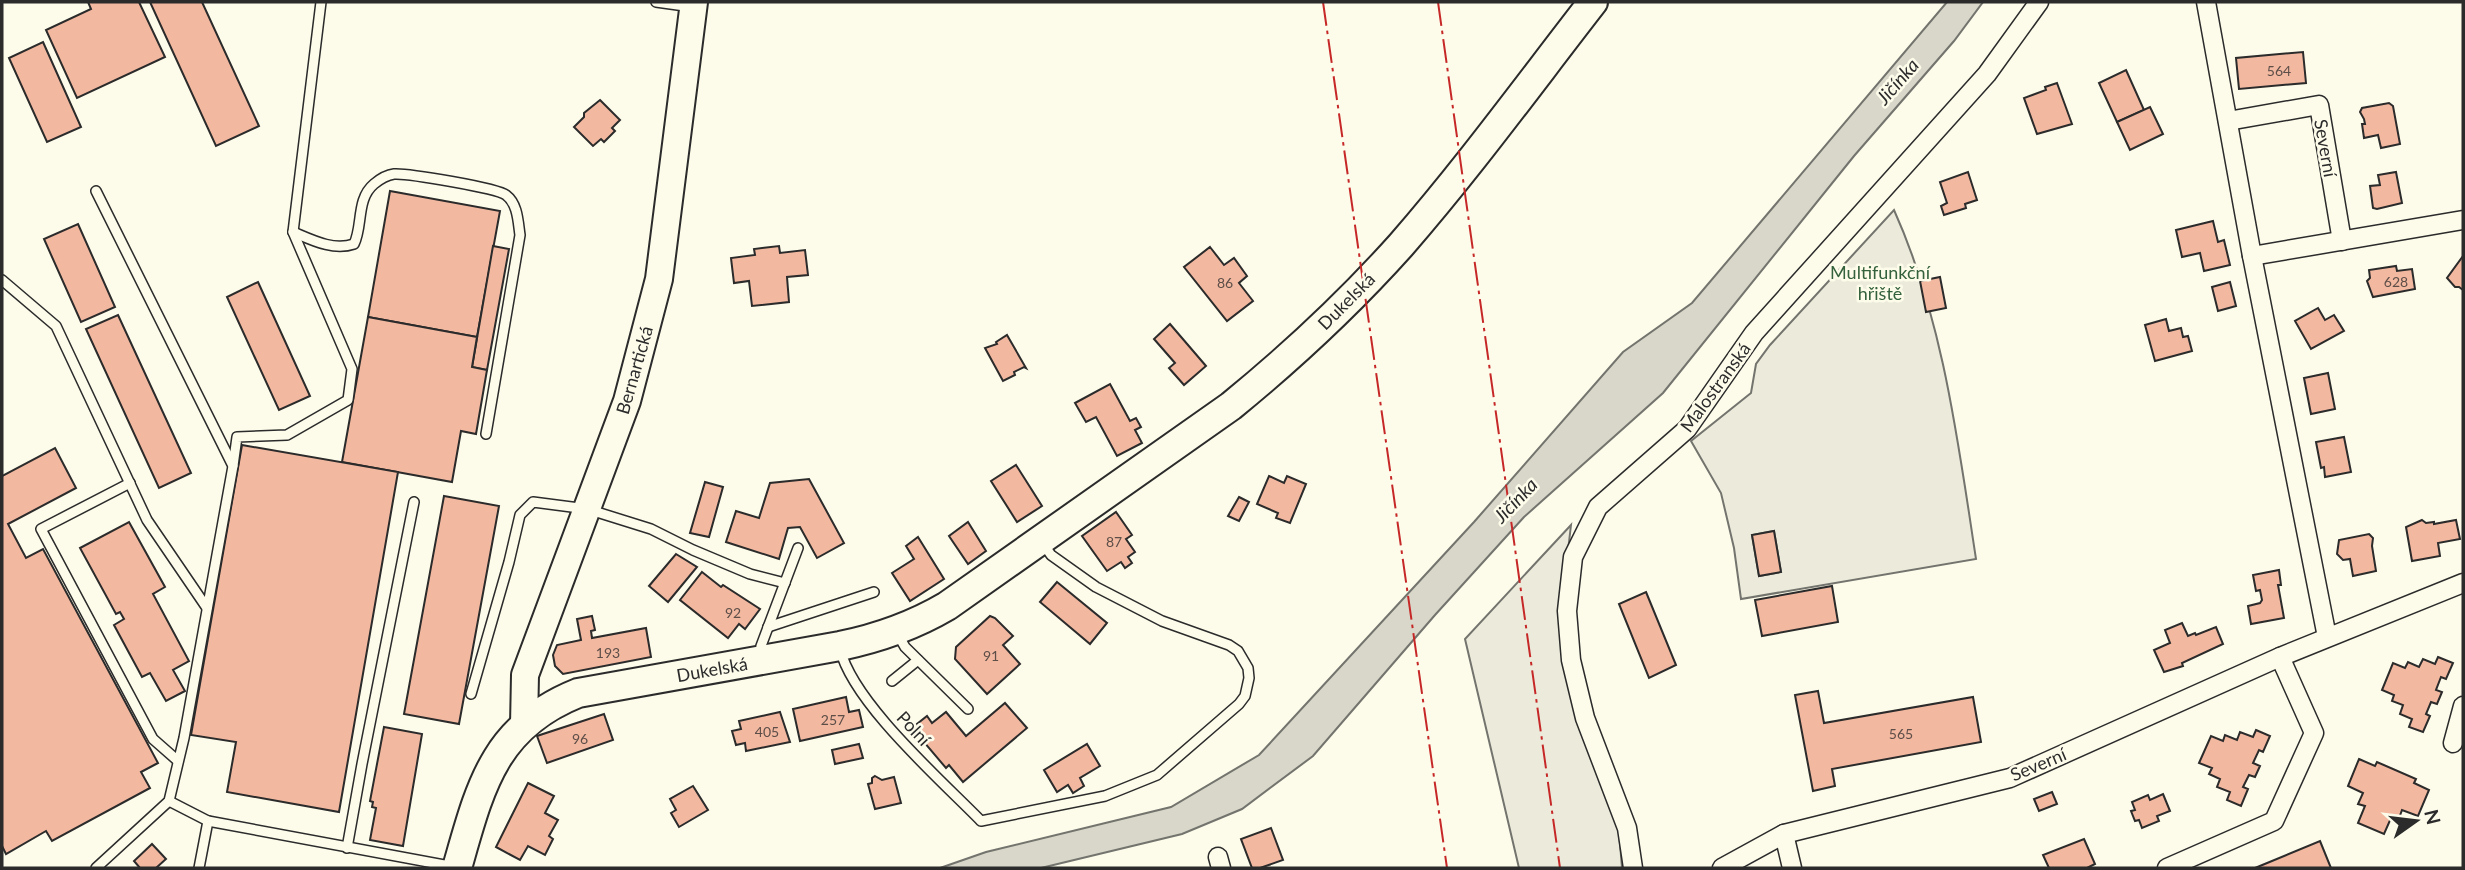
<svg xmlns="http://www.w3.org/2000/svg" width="2465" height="870" font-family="Lato,sans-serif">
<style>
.green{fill:#ecebdb;stroke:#74746e;stroke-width:2;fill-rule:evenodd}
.water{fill:#d8d7c9;stroke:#74746e;stroke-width:2}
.building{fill:#f2b8a0;stroke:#2b2b2b;stroke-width:2}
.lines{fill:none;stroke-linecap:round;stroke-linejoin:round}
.lane-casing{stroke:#2b2b2b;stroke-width:12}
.street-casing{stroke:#2b2b2b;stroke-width:21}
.secondary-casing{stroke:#2b2b2b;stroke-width:30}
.primary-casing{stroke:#2b2b2b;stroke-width:32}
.lane{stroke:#fdfbea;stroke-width:9}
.street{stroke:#fdfbea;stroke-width:18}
.secondary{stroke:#fdfbea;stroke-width:26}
.primary{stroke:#fdfbea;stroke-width:28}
.power{stroke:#c62828;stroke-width:2;stroke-dasharray:24 5 3.5 5;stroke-linecap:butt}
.labels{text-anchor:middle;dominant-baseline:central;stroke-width:5;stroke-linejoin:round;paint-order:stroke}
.number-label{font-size:14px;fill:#5d4e48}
.street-label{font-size:18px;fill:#2b2b2b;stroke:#fdfbea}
.park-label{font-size:18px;fill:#34623c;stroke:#fdfbea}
.water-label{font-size:19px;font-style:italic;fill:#2b2b2b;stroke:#fdfbea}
</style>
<rect width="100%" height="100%" fill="#fdfbea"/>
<g class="green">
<path d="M1894 210C1943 319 1958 442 1976 559L1741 599 1734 548 1721 493 1691 441 1751 393 1756 364 1770 345ZM1774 531 1781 572 1759 576 1752 535Z"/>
<path d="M1571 525 1561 611 1619 831 1622 868H1519L1465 639Z"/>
</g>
<path class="water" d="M1947 2H1983L1954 41 1854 156 1663 393 1524 517 1435 615 1313 756 1242 809 1182 834 1041 868H940L986 852 1171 807 1259 755 1474 522 1623 352 1692 303Z"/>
<g class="building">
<path d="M88 2H139L165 57 77 98 46 30 91 9Z"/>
<path d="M150 2H202L259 126 216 146Z"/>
<path d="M43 42 81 127 47 142 9 58Z"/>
<path d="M2303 52 2306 83 2239 89 2236 58Z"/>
<path d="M2126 70 2144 110 2117 122 2099 83Z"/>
<path d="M2057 83 2072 124 2037 134 2024 98 2046 90 2045 87Z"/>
<path d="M600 100 620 120 612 128 615 131 604 142 601 139 593 146 574 127 584 117V113Z"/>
<path d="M2389 103 2393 106 2400 144 2381 148 2378 135 2364 138 2362 124H2365L2364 119 2360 112 2362 108Z"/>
<path d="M2150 107 2163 134 2130 150 2117 122Z"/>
<path d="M1968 172 1977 200 1965 204 1966 208 1944 215 1941 206 1947 203 1940 182Z"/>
<path d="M2396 172 2402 203 2377 209 2373 208 2370 186 2380 185 2378 175Z"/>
<path d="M390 191 500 211 477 337 368 317Z"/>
<path d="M2213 221 2218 242 2224 240 2230 265 2204 271 2200 253 2182 257 2176 230Z"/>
<path d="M78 224 115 307 81 322 44 239Z"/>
<path d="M493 246 509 249 487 370 472 367Z"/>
<path d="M779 246 780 253 805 250 808 275 787 277 789 302 752 306 749 281 734 283 731 258 755 255 754 249Z"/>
<path d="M1210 247 1224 265 1234 258 1247 276 1239 283 1253 301 1227 321 1184 267Z"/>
<path d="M2463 256V290L2459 287H2455L2447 278Z"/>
<path d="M2396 266 2397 271 2412 269 2415 289 2373 297 2367 281 2370 278 2369 270Z"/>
<path d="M1940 277 1946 308 1926 312 1920 281Z"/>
<path d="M258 282 310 396 279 410 227 297Z"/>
<path d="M2230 282 2236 306 2218 311 2212 287Z"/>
<path d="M2318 308 2325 320 2334 315 2344 331 2311 349 2295 321Z"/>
<path d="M118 315 191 473 159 488 86 329Z"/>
<path d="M368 317 477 337 472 367 487 370 476 434 461 431 452 482 342 462Z"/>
<path d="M2166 319 2169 331 2181 328 2183 337 2188 336 2192 351 2155 361 2145 325Z"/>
<path d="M1170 324 1206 366 1184 385 1169 368 1175 363 1154 339Z"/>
<path d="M1007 335 1026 368 1024 367 1014 372 1015 375 1003 381 985 348 997 344 996 342Z"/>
<path d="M2328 373 2335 409 2311 414 2304 378Z"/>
<path d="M1110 384 1130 421 1136 418 1141 427 1135 430 1142 443 1117 456 1096 417 1086 422 1075 403Z"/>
<path d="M2344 437 2351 472 2325 477 2324 467 2321 468 2316 442Z"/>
<path d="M242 445 398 472 339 812 227 792 236 742 191 735Z"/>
<path d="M55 448 76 488 8 524 26 558 43 549 158 763 141 772 150 788 52 841 46 831 6 854 2 846V476Z"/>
<path d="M1016 465 1042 506 1017 522 991 481Z"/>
<path d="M1269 476 1284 483 1287 476 1306 484 1290 523 1276 518 1278 513 1257 504Z"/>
<path d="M809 479 844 543 817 558 800 527 788 528 779 559 726 542 736 511 759 518 770 483Z"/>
<path d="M705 482 723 487 709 537 690 533Z"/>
<path d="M444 496 499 506 459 724 404 714Z"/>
<path d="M1239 497 1249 502 1239 521 1228 516Z"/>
<path d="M1116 512 1132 535 1126 539 1135 552 1128 557 1132 563 1125 568 1121 562 1107 571 1082 536Z"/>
<path d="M2422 520 2426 523 2434 522V524L2456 520 2460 539 2438 543 2440 556 2412 561 2406 527Z"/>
<path d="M129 522 165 587 153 594 189 661 173 670 185 691 166 701 150 673 142 677 114 625 124 619 120 612 116 614 80 548Z"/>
<path d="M968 522 986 551 968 564 949 536Z"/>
<path d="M1774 531 1781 572 1759 576 1752 535Z"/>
<path d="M2369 534 2373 538 2372 546 2376 571 2353 576 2350 559 2343 560 2337 554 2339 540Z"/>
<path d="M918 537 944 579 910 601 892 573 914 559 906 546Z"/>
<path d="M676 554 697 567 668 602 649 586Z"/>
<path d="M2279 570 2281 585H2278L2284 618 2251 624 2248 606 2260 603 2262 600 2260 590 2256 591 2253 575Z"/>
<path d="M702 572 721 587 723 585 760 609 745 629 739 624 728 638 680 600Z"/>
<path d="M1057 582 1107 623 1090 644 1040 602Z"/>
<path d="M1832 586 1838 622 1762 636 1755 600Z"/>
<path d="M1646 592 1676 665 1649 678 1619 604Z"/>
<path d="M592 616 595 630 591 631 592 638 646 628 651 657 563 674 555 666 553 655 557 645 581 640 577 619Z"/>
<path d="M990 616 995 618 1013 636 1003 645 1020 664 987 694 955 659 956 647Z"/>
<path d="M2182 623 2188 636 2195 633 2196 635 2216 627 2223 644 2182 663 2183 666 2164 672 2154 650 2170 643 2165 630Z"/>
<path d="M2438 657 2453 663 2446 679 2441 677 2436 690 2442 692 2437 704 2431 702 2426 714 2430 716 2423 732 2409 727 2412 719 2400 714 2403 705 2392 701 2394 695 2382 690 2393 663 2405 668 2408 662 2419 667 2423 659 2435 664Z"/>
<path d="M1818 691 1824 723 1973 697 1981 742 1832 769 1835 786 1813 791 1795 695Z"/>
<path d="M846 697 849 712 859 710 863 727 800 741 793 709Z"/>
<path d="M1005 703 1027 728 963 782 949 765 946 768 912 728 927 716 932 723 946 712 966 736Z"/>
<path d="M780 712 790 742 746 751 745 743 736 745 732 731 741 729 739 721Z"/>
<path d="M604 714 613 740 547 763 537 736Z"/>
<path d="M384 727 422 734 403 846 370 840 376 808 372 807 373 802 370 801Z"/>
<path d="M2256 730 2270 736 2263 752 2259 750 2253 763 2260 766 2255 777 2249 775 2243 787 2248 789 2241 806 2227 800 2230 792 2217 787 2220 779 2209 774 2212 768 2199 763 2211 736 2223 741 2225 735 2237 740 2240 732 2253 737Z"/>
<path d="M859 744 863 758 835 764 832 750Z"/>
<path d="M1087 744 1100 766 1080 778 1084 786 1073 793 1068 785 1057 792 1044 770Z"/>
<path d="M2359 759 2375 766 2377 762 2416 779 2414 783 2429 790 2418 816 2402 810 2398 821 2391 818 2384 834 2358 823 2365 806 2358 804 2363 793 2348 786Z"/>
<path d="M875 776 882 780 894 777 901 803 875 809 868 784 872 783V778Z"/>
<path d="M528 783 554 796 545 813 558 820 549 836 553 839 545 855 528 846 520 860 496 847Z"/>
<path d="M693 786 708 810 679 827 671 813 676 810 670 799Z"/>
<path d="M2052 792 2057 804 2039 811 2034 799Z"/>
<path d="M2163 794 2170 811 2157 816 2159 821 2142 828 2139 820 2135 821 2131 811 2135 810 2132 802 2148 795 2150 800Z"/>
<path d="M1271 828 1283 860 1260 868H1252L1241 839Z"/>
<path d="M2084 839 2095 864 2087 868H2049L2043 855Z"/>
<path d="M2320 841 2331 868H2255Z"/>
<path d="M152 844 166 859 156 868H140L134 861Z"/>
</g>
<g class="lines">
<g class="lane-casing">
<g id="lane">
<path d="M656 2 692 7"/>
<path d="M96 191 233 466 184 738 169 801 96 868"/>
<path d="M293 232C312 240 333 251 354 244 363 226 356 199 374 184 380 179 386 175 394 174 407 173 497 188 506 195 518 204 518 222 520 235L486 434"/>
<path d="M2 280 56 326 147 520 207 608"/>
<path d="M233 466 237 437 287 435 348 400 352 369 293 232 321 2"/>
<path d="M130 483 41 529 153 739 178 761"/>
<path d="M768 627 874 592"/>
<path d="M897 633 905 647 968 709"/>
<path d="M840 649C853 703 941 780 981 821L1105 796 1157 775 1239 704 1245 696 1249 678 1248 668 1238 651 1229 645 1162 621 1096 587 1051 555 1042 542"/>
<path d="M760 655 761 646 798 548"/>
<path d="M892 681 918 660"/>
<path d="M471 694 509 562 520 515 533 502 587 509 651 529 693 550 750 574 785 583"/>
<path d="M169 801 208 821 455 867"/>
<path d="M347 848 362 764 414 502"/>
<path d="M199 868 208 821"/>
</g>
</g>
<g class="street-casing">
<g id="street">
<path d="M2206 2 2252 256 2327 637"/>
<path d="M2228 121 2319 105 2342 241"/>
<path d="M2252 256 2463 220"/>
<path d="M2453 743 2463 706"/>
<path d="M1784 834 1792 868"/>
<path d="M1218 857 1221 868"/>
<path d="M1633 868 1627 828 1585 718 1571 660 1567 611 1573 557 1598 507 1687 429 1754 333 1987 74 2039 2"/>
<path d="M1722 868 1784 834 2010 778 2280 657 2463 583"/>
<path d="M2167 868 2274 821 2314 733 2280 657"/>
</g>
</g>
<g class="secondary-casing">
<path id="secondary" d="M524 725 525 675 627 401 659 279 694 2"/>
</g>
<g class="primary-casing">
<path id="primary" d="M457 868C480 788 493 727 578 693L840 646C879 638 913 626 947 606L1231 406C1291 357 1349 303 1401 245 1469 167 1530 83 1593 2"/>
</g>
<use href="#lane" class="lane"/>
<use href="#street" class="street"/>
<use href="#secondary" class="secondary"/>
<use href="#primary" class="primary"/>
<g class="power">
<path d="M1323 2 1447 868"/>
<path d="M1438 2 1560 868"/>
</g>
</g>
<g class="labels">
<g class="number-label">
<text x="2279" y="70">564</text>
<text x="2396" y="281">628</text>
<text x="1225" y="282">86</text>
<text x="1114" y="541">87</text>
<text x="733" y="612">92</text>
<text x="608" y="652">193</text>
<text x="991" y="655">91</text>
<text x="833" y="719">257</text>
<text x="767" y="731">405</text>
<text x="1901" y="733">565</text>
<text x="580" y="738">96</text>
</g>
<g class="street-label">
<text transform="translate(2326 148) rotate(80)">Severní</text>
<text transform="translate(1346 301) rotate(-45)">Dukelská</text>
<text transform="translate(634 370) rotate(-74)">Bernartická</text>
<text transform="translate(1715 387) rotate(-54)">Malostranská</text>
<text transform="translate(712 669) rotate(-10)">Dukelská</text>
<text transform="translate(914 728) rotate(47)">Polní</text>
<text transform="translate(2038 764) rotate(-23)">Severní</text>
</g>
<g class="park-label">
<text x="1880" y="272">Multifunkční<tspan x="1880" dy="21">hřiště</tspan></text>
</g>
<g class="water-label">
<text transform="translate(1897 81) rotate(-49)">Jičínka</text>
<text transform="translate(1515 500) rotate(-46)">Jičínka</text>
</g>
</g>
<rect width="2465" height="870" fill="none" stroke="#2b2b2b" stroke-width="7"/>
<g transform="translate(2416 821) rotate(76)" stroke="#fdfbea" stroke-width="5" paint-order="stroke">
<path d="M0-5L12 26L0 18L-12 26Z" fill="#2b2b2b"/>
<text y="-10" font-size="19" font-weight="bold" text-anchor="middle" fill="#2b2b2b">N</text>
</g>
</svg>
